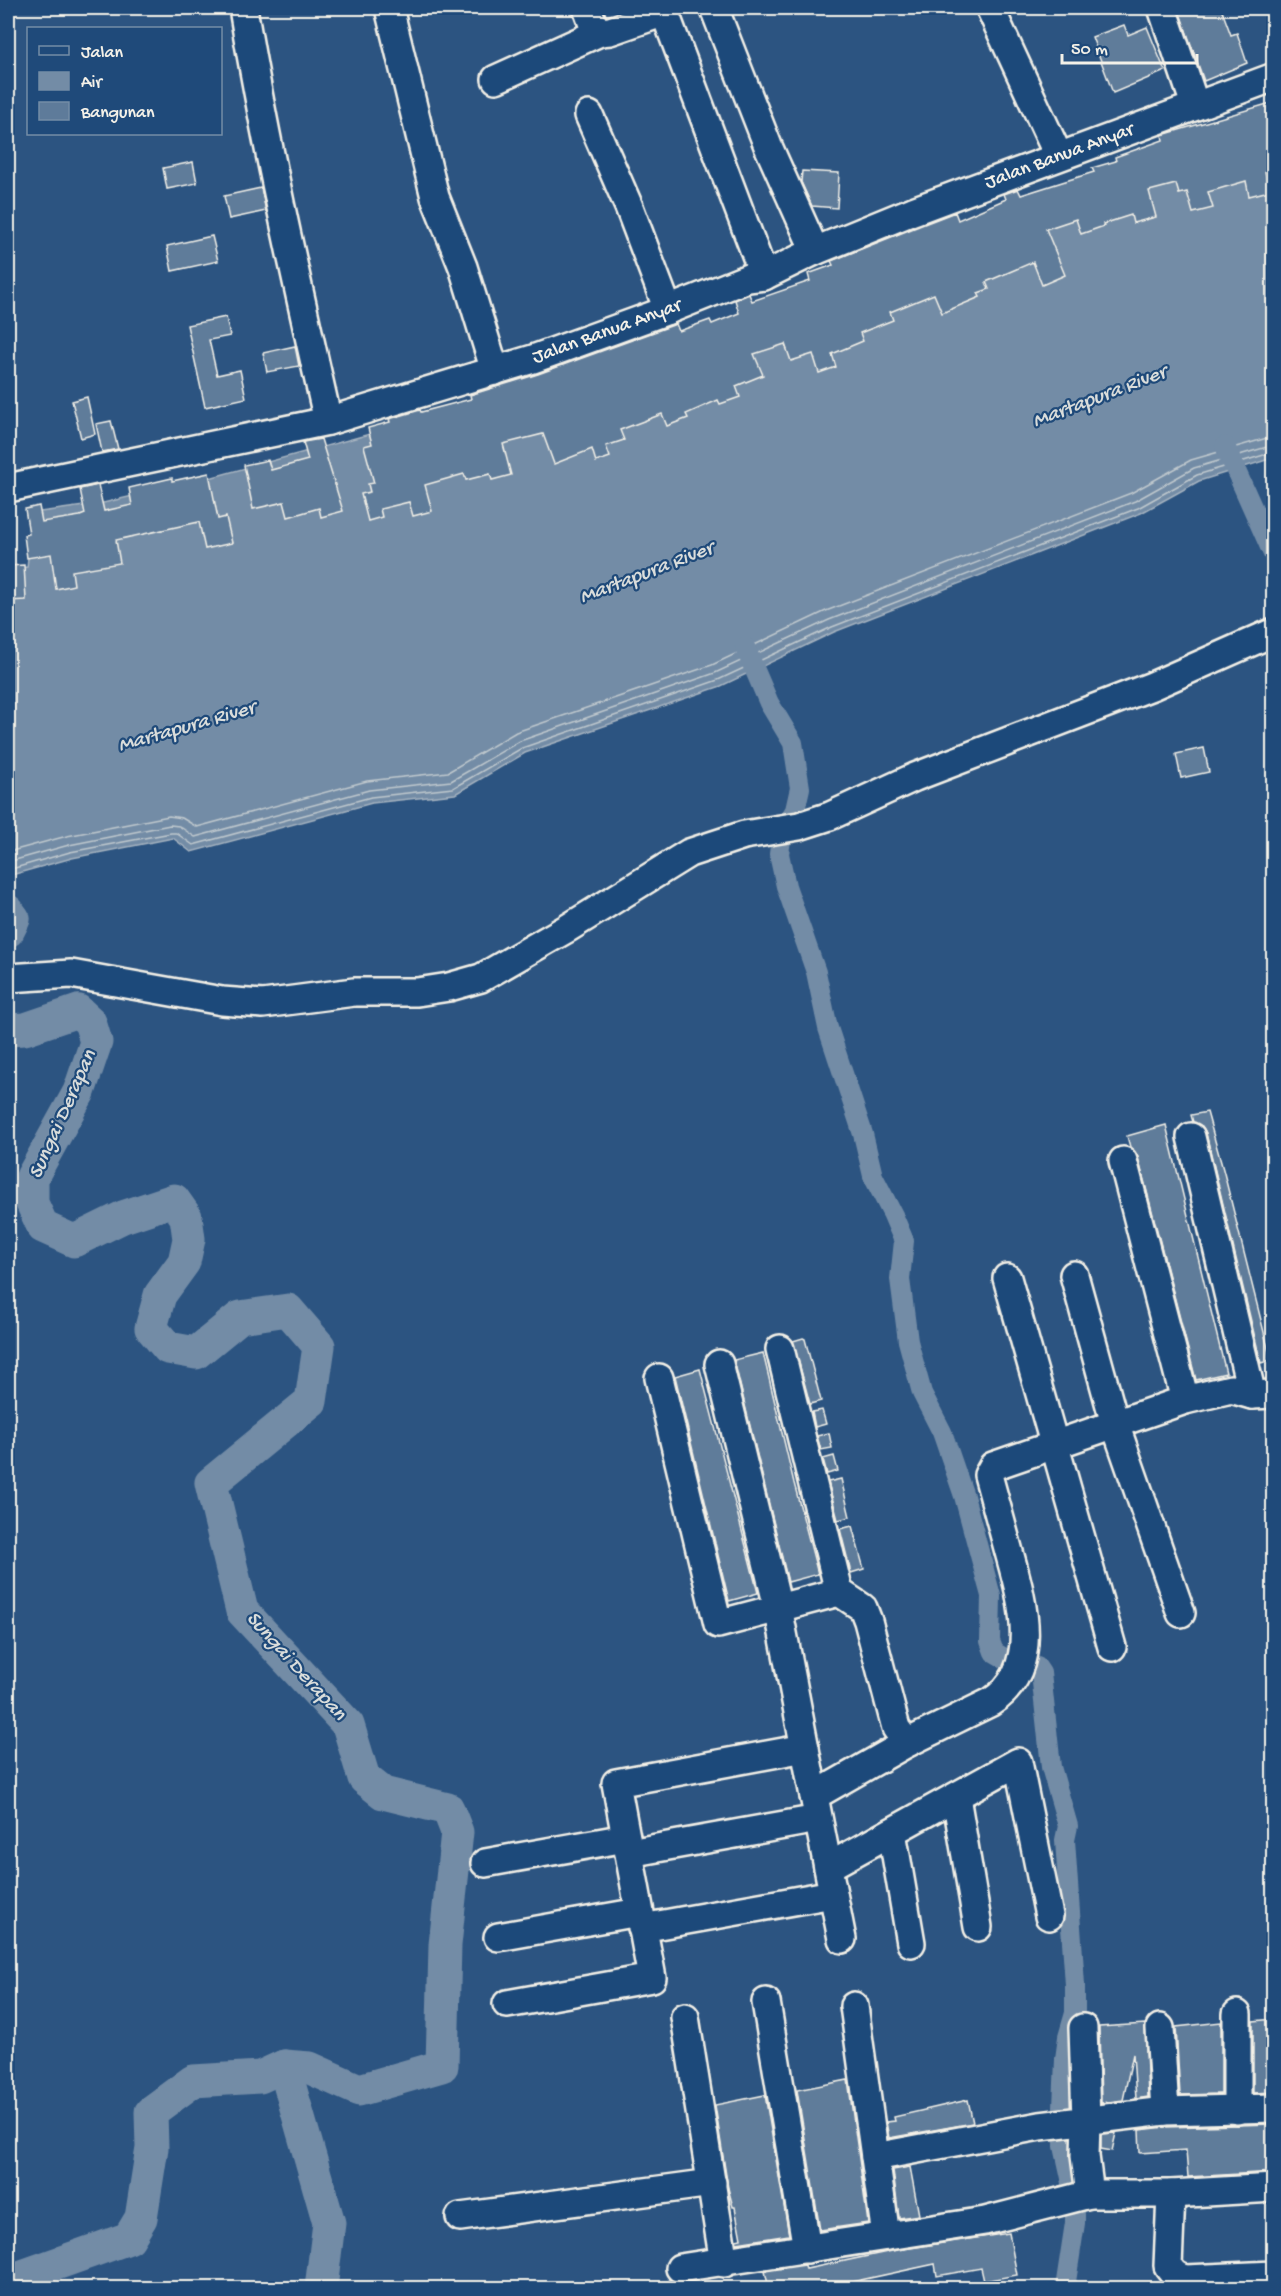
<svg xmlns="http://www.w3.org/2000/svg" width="1281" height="2296" font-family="'Gochi Hand',sans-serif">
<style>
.water{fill:#738ca6;stroke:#a7b4c0;stroke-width:1.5}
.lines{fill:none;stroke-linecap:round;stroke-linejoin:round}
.shore{stroke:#c0c9ce;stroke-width:1.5}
.canal{stroke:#738ca6;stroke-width:20}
.river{stroke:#738ca6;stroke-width:33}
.building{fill:#5e7b9a;stroke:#f4f1e8;stroke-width:1.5}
.minor-casing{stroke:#f4f1e8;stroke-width:32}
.minor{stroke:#1f4a7a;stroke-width:27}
.labels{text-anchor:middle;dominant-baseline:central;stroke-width:4.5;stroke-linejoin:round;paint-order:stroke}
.street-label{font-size:20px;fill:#f4f1e8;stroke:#1f4a7a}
.water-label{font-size:21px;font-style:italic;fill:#dadddb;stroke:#1f4a7a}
</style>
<rect width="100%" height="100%" fill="#2c5481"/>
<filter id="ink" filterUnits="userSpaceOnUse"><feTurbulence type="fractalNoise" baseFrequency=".0167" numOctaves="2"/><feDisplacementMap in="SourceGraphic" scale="12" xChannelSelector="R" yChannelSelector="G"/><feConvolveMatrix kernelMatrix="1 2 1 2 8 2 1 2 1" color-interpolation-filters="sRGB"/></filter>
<g filter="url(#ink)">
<path class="water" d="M1273 111V458L1199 481 1141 513 834 632 721 686 525 753 455 794 372 803 191 852 173 838 72 858 8 876V570L27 567 33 513 99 504 213 477 552 384 782 303Z"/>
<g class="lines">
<g class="shore">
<path d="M8 852 67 836 169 816 182 818 197 827 367 781 448 772 516 732 712 665 826 611 1131 493 1191 460 1274 436"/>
<path d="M8 862 69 845 170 825 179 826 195 837 369 790 451 781 520 741 715 673 829 620 1135 501 1194 468 1274 445"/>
<path d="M8 870 70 852 171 833H176L193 845 371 797 453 788 522 748 718 680 832 627 1138 508 1197 475 1274 452"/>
</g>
<g class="canal">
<path d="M1225 446 1274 556"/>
<path d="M745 647 769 703 793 743 800 788 795 810 782 832 779 854 786 886 816 972 828 1028 863 1134 873 1176 893 1215 904 1241 900 1279 908 1341 922 1393 942 1432 964 1496 991 1596 990 1641 994 1652 1006 1659 1037 1667 1041 1673 1051 1767 1068 1826 1065 1840 1075 1985V2013L1068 2037 1065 2059 1063 2108 1064 2146 1075 2196V2223L1065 2288"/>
</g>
<g class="river">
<path d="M8 911 14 919 8 931"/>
<path d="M8 1030 25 1029 78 1011 90 1022 96 1042 79 1092 32 1177V1203L43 1227 74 1241 123 1217 174 1200 186 1217 189 1239 184 1262 160 1295 151 1328 168 1348 196 1353 240 1317 288 1310 319 1346 311 1401 211 1483 242 1611 348 1725 364 1778 383 1793 448 1809 457 1832 445 1945 442 2066 359 2090 310 2068 284 2066 260 2077 193 2081 151 2112 152 2148 141 2218 129 2238 8 2281"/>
<path d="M284 2066 329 2223 321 2288"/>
</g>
</g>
<g class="building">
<path d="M1178 8H1221L1231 35 1237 33 1247 63 1204 81Z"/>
<path d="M1124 25 1128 35 1147 27 1165 71 1113 93 1092 37Z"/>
<path d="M1274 102V170L1265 171 1269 191 1249 196 1246 181 1208 192 1213 208 1193 213 1187 192 1179 194 1176 184 1149 191 1156 217 1133 223 1131 215 1103 224 1104 226 1081 234 1076 219 1046 229 1065 275 1042 285 1033 262 986 282 989 289 978 293 980 297 942 313 934 294 890 312 893 320 860 333 863 341 832 354 836 367 819 373 813 354 791 361 785 344 754 354 763 375 736 386 740 397 720 404 718 400 686 414 688 418 667 426 662 414 620 430 624 440 606 446 610 457 596 462 592 449 554 464 543 434 503 444 511 475 492 480 490 474 466 480 464 474 425 485 432 511 413 516 409 502 380 509 382 517 368 521 361 494 370 492 368 484 374 483 364 446 372 444 368 428 390 422 389 419 420 410 421 412 471 399 470 395 538 374 676 324 679 331 710 320 712 324 739 313 735 300 749 294 752 301 810 281 808 274 833 265 831 261 919 226 955 212 958 220 1006 199 1004 194 1018 189 1021 195 1094 172 1092 168 1116 161 1115 157 1163 140 1162 135Z"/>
<path d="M193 162 197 183 167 189 163 168Z"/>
<path d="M802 171 839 173 837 208 812 206 801 182Z"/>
<path d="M261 188 266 211 229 219 224 196Z"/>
<path d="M212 236 218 261 172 271 167 246Z"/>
<path d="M226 317 230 336 209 340 217 375 240 370 246 398 205 407 187 325Z"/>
<path d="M295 346 299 366 267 372 263 353Z"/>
<path d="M87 397 95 434 81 438 72 401Z"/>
<path d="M111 421 118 449 102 452 96 424Z"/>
<path d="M321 439 343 511 321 517 319 508 288 517 284 502 253 509 244 465 268 460 271 470 308 460 303 442Z"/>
<path d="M209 473 218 519 226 517 232 543 205 549 199 522 116 540 120 563 72 571 74 585 56 589 51 554 27 558 24 535 29 534 25 509 39 506 42 522 80 516 85 514 80 489 98 485 104 511 132 505 129 488 172 478V481Z"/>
<path d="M24 565 26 600 8 601V566Z"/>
<path d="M1204 748 1209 772 1181 778 1176 754Z"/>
<path d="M1207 1112 1224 1173 1271 1360 1261 1363 1206 1133 1202 1126 1193 1122 1191 1115Z"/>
<path d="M1166 1125 1226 1373 1196 1380 1138 1157 1130 1147 1127 1136Z"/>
<path d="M803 1338 805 1339 821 1401 810 1404 793 1341Z"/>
<path d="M763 1353 794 1483 818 1574 788 1582 734 1360Z"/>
<path d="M700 1369 758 1593 729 1601 675 1376Z"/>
<path d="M822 1410 826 1424 815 1427 812 1412Z"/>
<path d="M829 1433 832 1448 821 1450 817 1436Z"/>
<path d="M834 1456 838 1471 827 1474 823 1459Z"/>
<path d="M841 1479 850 1517 838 1520 828 1482Z"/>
<path d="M852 1526 864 1569 851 1573 840 1529Z"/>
<path d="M1274 2019V2038L1269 2039 1274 2092 1253 2093V2021Z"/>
<path d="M1221 2022V2094L1180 2095 1176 2027Z"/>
<path d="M1145 2024 1148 2097 1136 2099 1133 2054 1123 2100 1101 2103 1099 2027Z"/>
<path d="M848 2080 868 2223 820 2230 797 2090Z"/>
<path d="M765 2095 789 2235 737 2243 736 2240 741 2239 735 2207H733L728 2188 715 2105Z"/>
<path d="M968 2100 973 2123 889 2138 886 2122 895 2121 894 2117Z"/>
<path d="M1274 2124V2172L1188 2177 1186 2150 1140 2153 1139 2130 1166 2127Z"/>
<path d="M1116 2133 1112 2151 1101 2149V2134Z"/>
<path d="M910 2167 919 2215 899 2218 893 2170Z"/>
<path d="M1009 2233 1017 2275 984 2281 981 2268 937 2276 935 2264 833 2286 832 2282 800 2289H769L765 2271 805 2265 806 2269 897 2250Z"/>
</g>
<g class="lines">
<g class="minor-casing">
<g id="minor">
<path d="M243 8C266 146 297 283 328 421"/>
<path d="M389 8 435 197 463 267 495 371"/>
<path d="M587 8 594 27 600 32 610 31 665 12"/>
<path d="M663 8 764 276"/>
<path d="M714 8 768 146 815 251"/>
<path d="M990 8 1058 155"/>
<path d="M1162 8 1195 105"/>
<path d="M496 79 600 32"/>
<path d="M589 115 629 207 668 310"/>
<path id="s1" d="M8 488 328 421 533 359 668 310 748 278 764 276 815 251 913 211 1274 77"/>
<path d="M8 978 71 974 222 1001 263 1004 354 992H417L449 987 481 978 568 928 689 853 744 835 799 826 830 816 915 777 1152 686 1274 632"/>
<path d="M1191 1137 1252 1395"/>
<path d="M1123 1161 1185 1400"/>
<path d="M1074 1275 1115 1424 1181 1613"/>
<path d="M1007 1278 1112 1647"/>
<path d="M780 1349 839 1592 863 1608 868 1621 896 1728 907 1743"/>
<path d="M719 1364 778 1607 814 1796"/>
<path d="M659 1378 718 1624 839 1592"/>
<path d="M956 1797 978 1927"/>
<path d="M892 1832 911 1943"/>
<path d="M629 1853 818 1819"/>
<path d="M485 1863 626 1838"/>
<path d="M828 1867 1018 1762 1049 1916"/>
<path d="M642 1928 833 1894"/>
<path d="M498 1937 639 1912"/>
<path d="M842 1939 814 1796 907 1743 991 1702C1043 1669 1022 1599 1009 1552 1002 1526 995 1501 988 1475L993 1466 1185 1400 1231 1389 1252 1395 1274 1394"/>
<path d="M766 2002 807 2249"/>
<path d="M507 2004 652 1978 616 1783 805 1748"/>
<path d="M854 2006 886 2236"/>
<path d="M685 2017 724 2263"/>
<path d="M1083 2028 1086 2120 1085 2156 1090 2194H1171L1274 2188"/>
<path d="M1160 2028 1165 2111"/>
<path d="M1237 2110V2014"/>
<path d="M875 2157 1040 2126 1165 2111 1274 2108"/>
<path d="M1171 2194 1168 2266C1173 2273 1177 2277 1186 2279L1274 2275"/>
<path d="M460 2217 712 2183"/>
<path d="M680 2268 985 2221 1090 2194"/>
</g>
</g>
<use href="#minor" class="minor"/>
</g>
</g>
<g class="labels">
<g class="street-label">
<text stroke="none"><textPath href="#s1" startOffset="1106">Jalan Banua Anyar</textPath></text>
<text stroke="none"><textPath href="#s1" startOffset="620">Jalan Banua Anyar</textPath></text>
</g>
<g class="water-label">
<text transform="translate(1100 398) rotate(-21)">Martapura River</text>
<text transform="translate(647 574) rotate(-21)">Martapura River</text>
<text transform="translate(187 728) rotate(-16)">Martapura River</text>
<text transform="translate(64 1115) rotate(-66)">Sungai Derapan</text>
<text transform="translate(295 1667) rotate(48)">Sungai Derapan</text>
</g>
</g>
<rect width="1281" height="2296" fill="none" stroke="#1f4a7a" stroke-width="30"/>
<rect x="15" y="15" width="1251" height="2266" fill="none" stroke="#f4f1e8" stroke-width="2" filter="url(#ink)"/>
<rect x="27" y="27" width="195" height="108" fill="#1f4a7a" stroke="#748da6" stroke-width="1.5"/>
<rect x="39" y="46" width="30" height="9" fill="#1f4a7a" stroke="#748da6" stroke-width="1.5"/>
<text x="81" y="57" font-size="18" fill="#f4f1e8">Jalan</text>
<rect x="39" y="72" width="30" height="18" fill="#738ca6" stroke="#748da6" stroke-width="1.5"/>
<text x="81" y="87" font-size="18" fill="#f4f1e8">Air</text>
<rect x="39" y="102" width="30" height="18" fill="#5e7b9a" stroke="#748da6" stroke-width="1.5"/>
<text x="81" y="117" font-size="18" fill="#f4f1e8">Bangunan</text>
<path d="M1062 54v9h135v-9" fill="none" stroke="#f4f1e8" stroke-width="3"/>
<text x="1071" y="54" font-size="18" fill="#f4f1e8" stroke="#1f4a7a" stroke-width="4.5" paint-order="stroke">50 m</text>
</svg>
